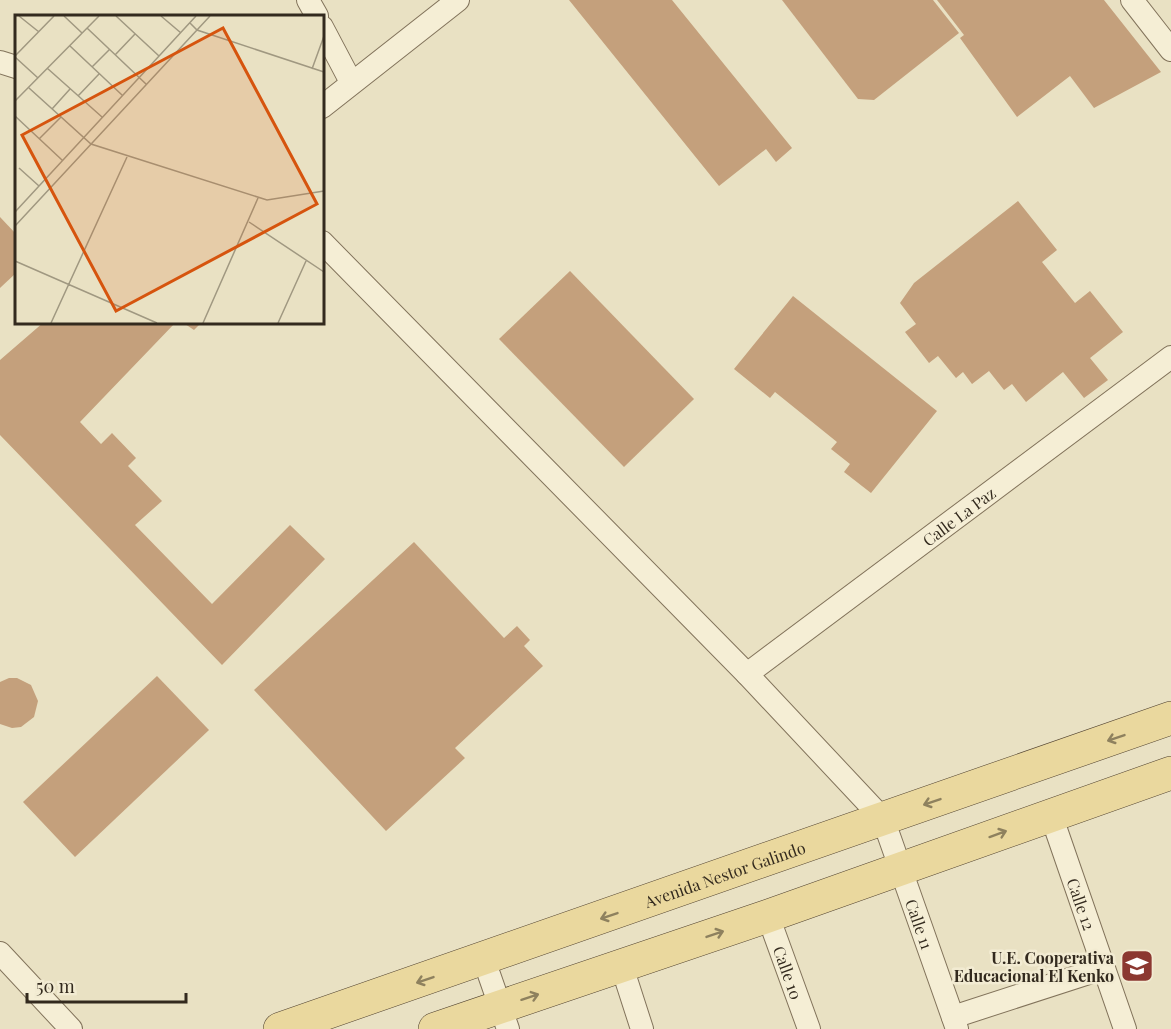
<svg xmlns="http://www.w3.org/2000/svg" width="1171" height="1029" font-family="'Playfair Display',serif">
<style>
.building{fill:#c4a07c}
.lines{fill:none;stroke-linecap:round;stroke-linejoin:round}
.street-casing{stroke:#82735b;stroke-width:24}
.primary-casing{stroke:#50412f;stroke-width:34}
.street{stroke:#f5eed5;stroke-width:22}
.primary{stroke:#ead89e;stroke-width:33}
.oneway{stroke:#8e815e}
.labels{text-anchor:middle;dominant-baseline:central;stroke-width:5;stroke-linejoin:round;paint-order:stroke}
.street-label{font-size:16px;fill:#332a1e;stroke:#f2ebd2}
.poi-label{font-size:16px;font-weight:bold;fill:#332a1e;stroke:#f2ebd2;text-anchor:end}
.inset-road{fill:none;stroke:#a09881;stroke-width:1.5}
.view{fill:#d6540e;fill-opacity:0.15;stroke:#d6540e;stroke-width:3}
.inset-edge{fill:none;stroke:#332a1e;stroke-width:3}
</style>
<rect width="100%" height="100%" fill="#e9e1c3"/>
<g class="building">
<path d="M569 0H672L792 148 776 162 766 149 719 186Z"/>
<path d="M782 0H933L959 33 874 100 858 99Z"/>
<path d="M937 0H1104L1161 72 1094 108 1070 76 1017 117 960 38 964 35Z"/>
<path d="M1018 201 1057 250 1042 262 1075 303 1090 291 1123 332 1090 358 1108 380 1084 398 1063 372 1026 402 1012 384 1004 390 989 371 972 384 963 372 956 378 938 356 929 363 905 332 916 324 900 303 914 283Z"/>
<path d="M0 217 16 234V273L0 288Z"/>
<path d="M570 271 694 399 624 467 499 339Z"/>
<path d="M793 296 937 411 871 493 844 472 850 464 831 449 837 442 775 392 770 398 734 369Z"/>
<path d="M44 322H176L80 422 101 444 112 433 136 458 128 466 162 501 135 525 212 604 290 525 325 559 222 665 0 435V360Z"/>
<path d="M182 322H202L194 330Z"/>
<path d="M414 542 504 638 517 626 530 640 524 646 543 666 455 748 465 758 386 831 254 690Z"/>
<path d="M157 676 209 730 75 857 23 802Z"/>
<path d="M9 678H17L31 685 38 701 34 717 21 727 12 728 0 724V682Z"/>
</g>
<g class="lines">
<g class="street-casing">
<g id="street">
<path d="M308 0 317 16"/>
<path d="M1132 0 1171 50"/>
<path d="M322 27 351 82"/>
<path d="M0 62 16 67"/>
<path d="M322 107 458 0"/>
<path id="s1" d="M322 242 747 674 883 819 957 1029"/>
<path id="s2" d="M747 674 1171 357"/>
<path id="s3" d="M1051 815 1125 1029"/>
<path id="s4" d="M768 916 809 1029"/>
<path d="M0 953 71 1029"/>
<path d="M484 960 508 1029"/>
<path d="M622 967 642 1029"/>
<path d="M953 1017 1104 968"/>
</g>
</g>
<g class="primary-casing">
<g id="primary">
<path id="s5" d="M280 1029 1171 718"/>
<path d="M435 1029 768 916 1171 773"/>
</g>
</g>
<use href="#street" class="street"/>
<use href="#primary" class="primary"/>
</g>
<defs><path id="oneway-shaft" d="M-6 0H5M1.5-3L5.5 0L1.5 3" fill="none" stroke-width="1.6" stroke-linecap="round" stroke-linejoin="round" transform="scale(1.5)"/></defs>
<g class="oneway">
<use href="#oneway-shaft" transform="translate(1116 738) rotate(161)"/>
<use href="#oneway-shaft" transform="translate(932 802) rotate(161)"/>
<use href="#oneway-shaft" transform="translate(998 834) rotate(-20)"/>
<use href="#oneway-shaft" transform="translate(609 916) rotate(161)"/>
<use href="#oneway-shaft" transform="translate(715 934) rotate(-19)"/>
<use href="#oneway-shaft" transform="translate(425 980) rotate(161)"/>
<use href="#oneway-shaft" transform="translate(530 997) rotate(-18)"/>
</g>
<defs>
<g id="school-square" transform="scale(1.725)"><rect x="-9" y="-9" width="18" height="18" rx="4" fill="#8b3831" stroke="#f2ebd2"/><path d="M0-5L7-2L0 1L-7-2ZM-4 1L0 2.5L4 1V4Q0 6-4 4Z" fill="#fff"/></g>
</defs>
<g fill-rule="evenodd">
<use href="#school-square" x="1137" y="966"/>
</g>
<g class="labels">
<g class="street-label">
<text stroke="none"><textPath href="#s2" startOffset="264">Calle La Paz</textPath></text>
<text stroke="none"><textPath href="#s5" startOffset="471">Avenida Nestor Galindo</textPath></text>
<text stroke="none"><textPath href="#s3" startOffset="94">Calle 12</textPath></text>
<text stroke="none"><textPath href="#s1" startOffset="916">Calle 11</textPath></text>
<text stroke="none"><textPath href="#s4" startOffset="60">Calle 10</textPath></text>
</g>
<g class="poi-label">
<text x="1114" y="957">U.E. Cooperativa<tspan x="1114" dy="18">Educacional El Kenko</tspan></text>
</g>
</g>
<g transform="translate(15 15)">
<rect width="309" height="309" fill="#e9e1c3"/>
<path class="inset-road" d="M4 1 24 17M49 1 67 18M101 1 144 41M146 1 166 18M175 8 182 15 309 57M72 13 131 69M55 31 107 80M100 40 120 19M0 41 39 1M0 42 23 63M77 52 95 34M32 53 87 102M297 54 309 21M14 73 76 129 252 185 309 176M63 81 84 59M0 86 84 1M37 94 55 74M0 101 47 145M24 124 46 102M4 153 24 171M0 197 181 1M234 207 309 257M0 211 195 1M0 246 142 308M36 308 112 142M188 308 243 183M263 308 291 246"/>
<path class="view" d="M208 13 302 189 101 296 7 120Z"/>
<rect width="309" height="309" class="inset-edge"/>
</g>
<path d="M27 993v9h159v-9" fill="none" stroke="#332a1e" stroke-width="3"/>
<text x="36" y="993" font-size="18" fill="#332a1e" stroke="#f2ebd2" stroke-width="4.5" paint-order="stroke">50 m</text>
</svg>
